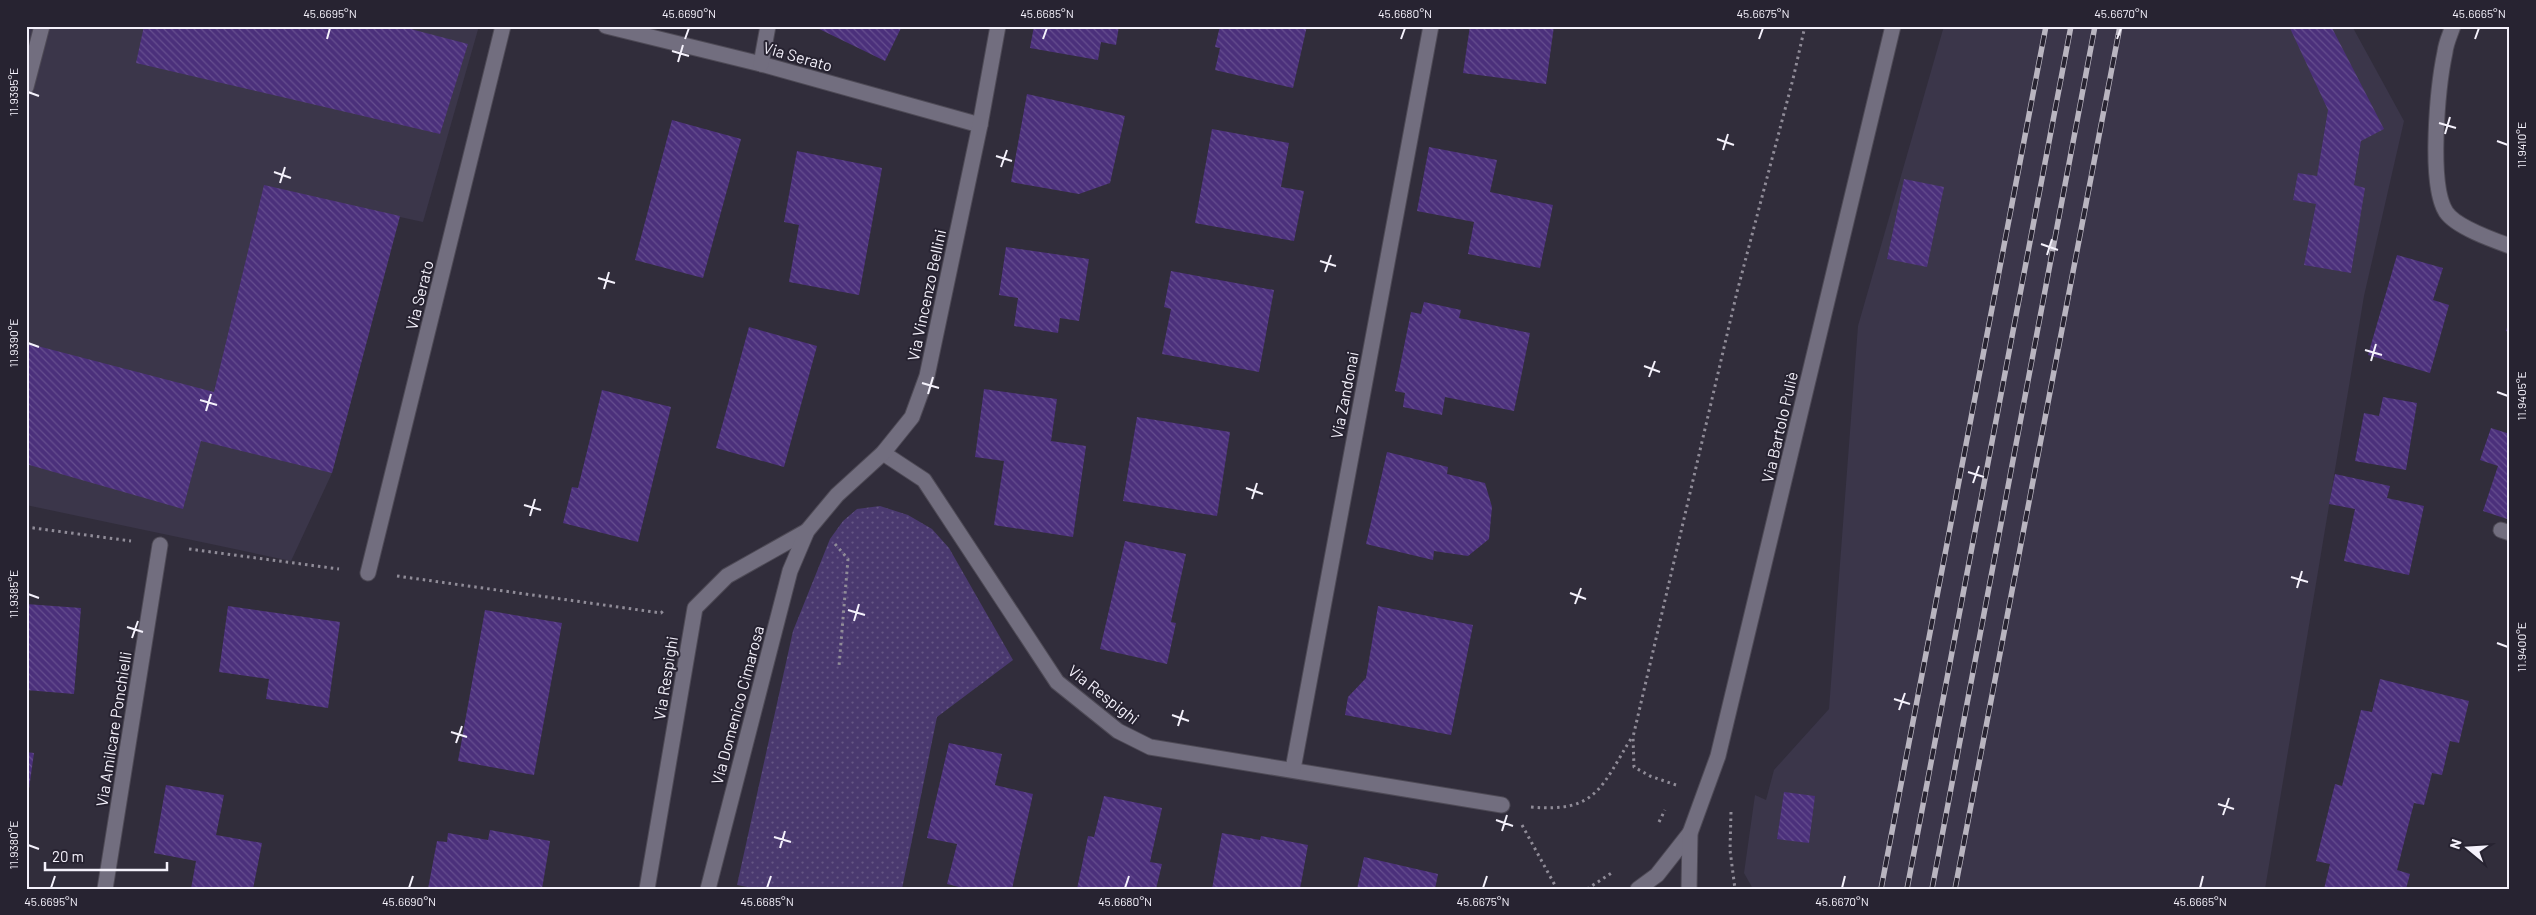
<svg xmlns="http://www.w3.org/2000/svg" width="2536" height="915" font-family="Barlow,sans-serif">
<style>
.built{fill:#3b364a}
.park{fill:url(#park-dots)}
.building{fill:url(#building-back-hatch)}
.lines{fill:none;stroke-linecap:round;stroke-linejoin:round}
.minor-casing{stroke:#4e4a56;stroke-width:17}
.path{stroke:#908c98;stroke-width:3;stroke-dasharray:2.5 4;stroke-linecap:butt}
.minor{stroke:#726e7f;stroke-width:15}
.rail-casing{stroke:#b9b5c0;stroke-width:5.5}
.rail{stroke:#272331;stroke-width:4;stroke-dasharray:11;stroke-linecap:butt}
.ticks{fill:none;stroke:#f4f1fb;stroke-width:2}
.labels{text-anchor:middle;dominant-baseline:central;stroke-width:4;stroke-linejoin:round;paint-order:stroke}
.street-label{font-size:16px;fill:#f4f1fb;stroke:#272331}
.neatline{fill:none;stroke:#f4f1fb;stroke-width:2}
.ticks-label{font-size:12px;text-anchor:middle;fill:#f4f1fb}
</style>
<defs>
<pattern id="park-dots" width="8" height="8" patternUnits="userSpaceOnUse" patternTransform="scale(1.25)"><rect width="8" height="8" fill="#4a396f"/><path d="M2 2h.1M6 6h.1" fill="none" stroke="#655684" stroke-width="1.8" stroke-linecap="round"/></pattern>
<pattern id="building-back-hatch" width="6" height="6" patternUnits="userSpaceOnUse" patternTransform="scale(1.25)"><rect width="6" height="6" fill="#4b307b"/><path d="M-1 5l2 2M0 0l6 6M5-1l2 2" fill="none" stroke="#664e8f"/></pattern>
</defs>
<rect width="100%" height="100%" fill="#312d3b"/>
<g class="built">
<path d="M26 26H479L423 222 400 217 332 473 291 561 26 505Z"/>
<path d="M1944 26H2352L2404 121 2364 296 2265 889H1753L1744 873 1755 795 1766 800 1774 770 1829 709 1858 326Z"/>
</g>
<path class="park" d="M880 506 908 515 932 529 949 548 1013 660 937 717 902 889H757L737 885 793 631 830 539 843 521 857 509Z"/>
<g class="building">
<path d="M144 26H399L468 44 440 134 136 63Z"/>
<path d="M813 26H902L885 61Z"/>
<path d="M1034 26H1119L1116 45 1101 42 1098 60 1030 48Z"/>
<path d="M1220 26H1307L1293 88 1215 70 1220 48 1215 47Z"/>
<path d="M1470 26H1554L1546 84 1463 73Z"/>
<path d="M2289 26H2331L2384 129 2361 141 2354 185 2365 188 2351 273 2304 265 2316 204 2293 200 2298 173 2317 176 2328 110Z"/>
<path d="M1027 94 1125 116 1110 183 1079 194 1011 182Z"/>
<path d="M672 120 741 139 703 278 635 260Z"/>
<path d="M1212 129 1289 143 1281 187 1304 191 1294 241 1195 223Z"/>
<path d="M1429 147 1497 160 1490 192 1553 205 1540 268 1468 254 1474 222 1417 211Z"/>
<path d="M797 151 882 168 859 295 789 282 799 225 784 222Z"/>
<path d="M1904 179 1944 187 1927 267 1887 259Z"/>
<path d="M264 185 400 216 332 473 201 441 183 509 26 464V343L214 392Z"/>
<path d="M1006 247 1089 259 1079 321 1060 318 1058 333 1014 326 1018 298 999 295Z"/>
<path d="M2397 255 2443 268 2433 300 2449 305 2430 373 2368 355Z"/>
<path d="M1171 271 1274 290 1259 372 1162 354 1171 309 1164 307Z"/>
<path d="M1424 302 1461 310 1459 318 1530 333 1514 411 1445 397 1442 415 1403 407 1405 393 1395 391 1411 312 1421 314Z"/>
<path d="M2509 320H2510V332L2506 331Z"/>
<path d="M749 327 817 346 784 467 716 448Z"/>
<path d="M984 389 1057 399 1051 441 1086 446 1073 537 994 525 1004 461 975 457Z"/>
<path d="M602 390 671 407 638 542 563 523 572 487 578 488Z"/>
<path d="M2383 397 2417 403 2406 470 2355 461 2364 413 2379 416Z"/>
<path d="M1137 417 1230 432 1217 516 1123 501Z"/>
<path d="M2491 428 2510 434V520L2483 511 2498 466 2480 460Z"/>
<path d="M1387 452 1448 467 1447 474 1485 483 1492 507 1489 539 1468 556 1434 551 1433 560 1366 544Z"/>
<path d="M2335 474 2390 486 2387 498 2424 506 2409 575 2344 561 2355 509 2329 504Z"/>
<path d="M1125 541 1186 554 1171 622 1176 623 1167 664 1100 649Z"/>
<path d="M26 604 81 608 74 694 26 690Z"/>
<path d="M228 606 340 622 328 708 266 699 269 679 219 672Z"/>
<path d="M1378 606 1473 625 1451 735 1345 715 1348 697 1366 678Z"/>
<path d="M485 610 562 623 534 775 458 761Z"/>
<path d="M2380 679 2469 701 2459 743 2450 741 2442 775 2432 773 2424 805 2414 803 2397 870 2410 874 2406 889H2324L2330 864 2316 861 2335 784 2342 786 2361 710 2372 712Z"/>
<path d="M949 743 1002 754 995 785 1033 794 1012 889H967L947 884 957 844 927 838Z"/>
<path d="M26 752 34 753 27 803H26Z"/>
<path d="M166 785 224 795 216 835 262 843 253 889H191L196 861 154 853Z"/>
<path d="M1784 792 1815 796 1809 843 1777 839Z"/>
<path d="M1104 796 1162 808 1150 862 1162 864 1156 889H1077L1088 836 1094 837Z"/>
<path d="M490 830 550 841 542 889H428L437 841 447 842 448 833 488 840Z"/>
<path d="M1222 833 1260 840 1261 836 1308 845 1300 889H1212Z"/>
<path d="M1364 857 1438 874 1435 889H1357Z"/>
</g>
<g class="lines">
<g class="minor-casing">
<g id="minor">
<path d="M606 26 761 64 980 125"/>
<path d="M2453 26C2450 35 2446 43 2445 52 2438 85 2428 184 2446 212 2456 227 2493 240 2510 246"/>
<path d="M761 64 768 26"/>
<path d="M26 87 42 26"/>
<path d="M883 453 924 480 1057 682 1118 731 1150 747 1502 805"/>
<path d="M2501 530 2510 533"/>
<path d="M368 573 503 26"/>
<path d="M1293 769 1431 26"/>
<path d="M105 889 160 545"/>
<path d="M647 889 695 608 727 576 807 531"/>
<path d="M708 889 790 571 807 531 837 495 883 453 912 417 927 376 980 125 998 26"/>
<path d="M1638 889 1657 875 1690 833"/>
<path d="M1689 889 1690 833 1718 756 1893 26"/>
</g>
</g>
<g class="path">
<path d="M26 527 131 541"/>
<path d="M835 544 848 559 839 666"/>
<path d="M189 549 339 569"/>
<path d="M397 576 661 613 664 610"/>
<path d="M1676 785 1650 776 1634 767 1633 737 1737 292 1793 79 1805 26"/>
<path d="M1531 807C1597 813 1601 787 1632 737"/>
<path d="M1731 812 1730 850 1735 889"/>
<path d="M1659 822 1665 810"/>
<path d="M1522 825 1557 889"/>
<path d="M1587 889 1613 872"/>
</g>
<use href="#minor" class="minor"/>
<g class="rail-casing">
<g id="rail">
<path d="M1881 889 2046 26"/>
<path d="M1907 889 2071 26"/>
<path d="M1932 889 2095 26"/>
<path d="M1955 889 2120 26"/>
</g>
</g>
<use href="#rail" class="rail"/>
</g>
<path class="ticks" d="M327 39 330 28M685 39 689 28M1043 39 1047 28M1401 39 1405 28M1759 39 1763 28M2117 39 2121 28M2475 39 2479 28M672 51 689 56M678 62 683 45M28 92 39 96M2439 123 2456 128M2445 134 2450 117M1717 139 1734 145M2497 141 2508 145M1723 150 1728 134M996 156 1012 161M1001 167 1007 150M274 172 291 178M280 183 285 167M2041 244 2058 250M2047 255 2052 239M1320 261 1336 266M1325 272 1331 255M598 278 615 283M604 289 609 272M28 343 39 347M2365 350 2382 355M2371 361 2376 344M1644 366 1660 372M1649 377 1655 361M922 383 939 388M2497 392 2508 396M928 394 933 377M200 400 217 405M206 411 211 394M1968 472 1984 477M1973 483 1979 466M1246 488 1263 494M1252 499 1257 483M524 505 541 510M530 516 535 499M2291 577 2308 582M2297 588 2302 571M1570 593 1586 599M28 594 39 598M1575 604 1581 588M848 610 865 615M854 621 859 604M127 627 143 632M132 638 138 621M2497 643 2508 647M1894 699 1910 704M1899 710 1905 693M1172 715 1189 721M1178 726 1183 710M451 732 467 737M456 743 462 726M2218 804 2234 809M2223 815 2229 798M1496 820 1513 826M1502 831 1507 815M774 837 791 842M28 845 39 849M780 848 785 831M51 888 55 876M409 888 413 876M767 888 771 876M1125 888 1129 876M1483 888 1487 876M1842 888 1845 876M2200 888 2203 876"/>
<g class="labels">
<g class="street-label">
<text transform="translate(798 56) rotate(16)">Via Serato</text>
<text transform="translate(419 295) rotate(-76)">Via Serato</text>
<text transform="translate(926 295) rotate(-78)">Via Vincenzo Bellini</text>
<text transform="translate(1344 395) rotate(-79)">Via Zandonai</text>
<text transform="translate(1779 427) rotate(-77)">Via Bartolo Puliè</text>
<text transform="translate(665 678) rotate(-81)">Via Respighi</text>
<text transform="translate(1104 694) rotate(38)">Via Respighi</text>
<text transform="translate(737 705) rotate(-75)">Via Domenico Cimarosa</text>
<text transform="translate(113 729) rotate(-81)">Via Amilcare Ponchielli</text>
</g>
</g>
<rect width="2536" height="915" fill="none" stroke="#272331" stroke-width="55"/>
<g transform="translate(2468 848) rotate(288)" stroke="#272331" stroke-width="4" paint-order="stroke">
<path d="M0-4L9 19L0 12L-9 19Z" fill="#f4f1fb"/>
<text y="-8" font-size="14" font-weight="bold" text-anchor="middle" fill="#f4f1fb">N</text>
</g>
<path d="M45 862v8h122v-8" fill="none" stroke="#f4f1fb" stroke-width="2.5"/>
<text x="52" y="862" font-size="15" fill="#f4f1fb" stroke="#272331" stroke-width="4" paint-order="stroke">20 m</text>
<rect x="28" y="28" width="2480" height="860" class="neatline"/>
<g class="ticks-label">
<text x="330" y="18">45.6695°N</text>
<text x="689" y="18">45.6690°N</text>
<text x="1047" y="18">45.6685°N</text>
<text x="1405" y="18">45.6680°N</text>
<text x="1763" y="18">45.6675°N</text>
<text x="2121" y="18">45.6670°N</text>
<text x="2479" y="18">45.6665°N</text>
<text transform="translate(14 92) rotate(-90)" y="4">11.9395°E</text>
<text transform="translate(2522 145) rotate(-90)" y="4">11.9410°E</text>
<text transform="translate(14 343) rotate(-90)" y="4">11.9390°E</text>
<text transform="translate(2522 396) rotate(-90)" y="4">11.9405°E</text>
<text transform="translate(14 594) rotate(-90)" y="4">11.9385°E</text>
<text transform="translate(2522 647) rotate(-90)" y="4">11.9400°E</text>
<text transform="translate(14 845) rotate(-90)" y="4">11.9380°E</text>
<text x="51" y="906">45.6695°N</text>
<text x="409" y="906">45.6690°N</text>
<text x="767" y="906">45.6685°N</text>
<text x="1125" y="906">45.6680°N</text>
<text x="1483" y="906">45.6675°N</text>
<text x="1842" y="906">45.6670°N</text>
<text x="2200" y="906">45.6665°N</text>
</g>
</svg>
